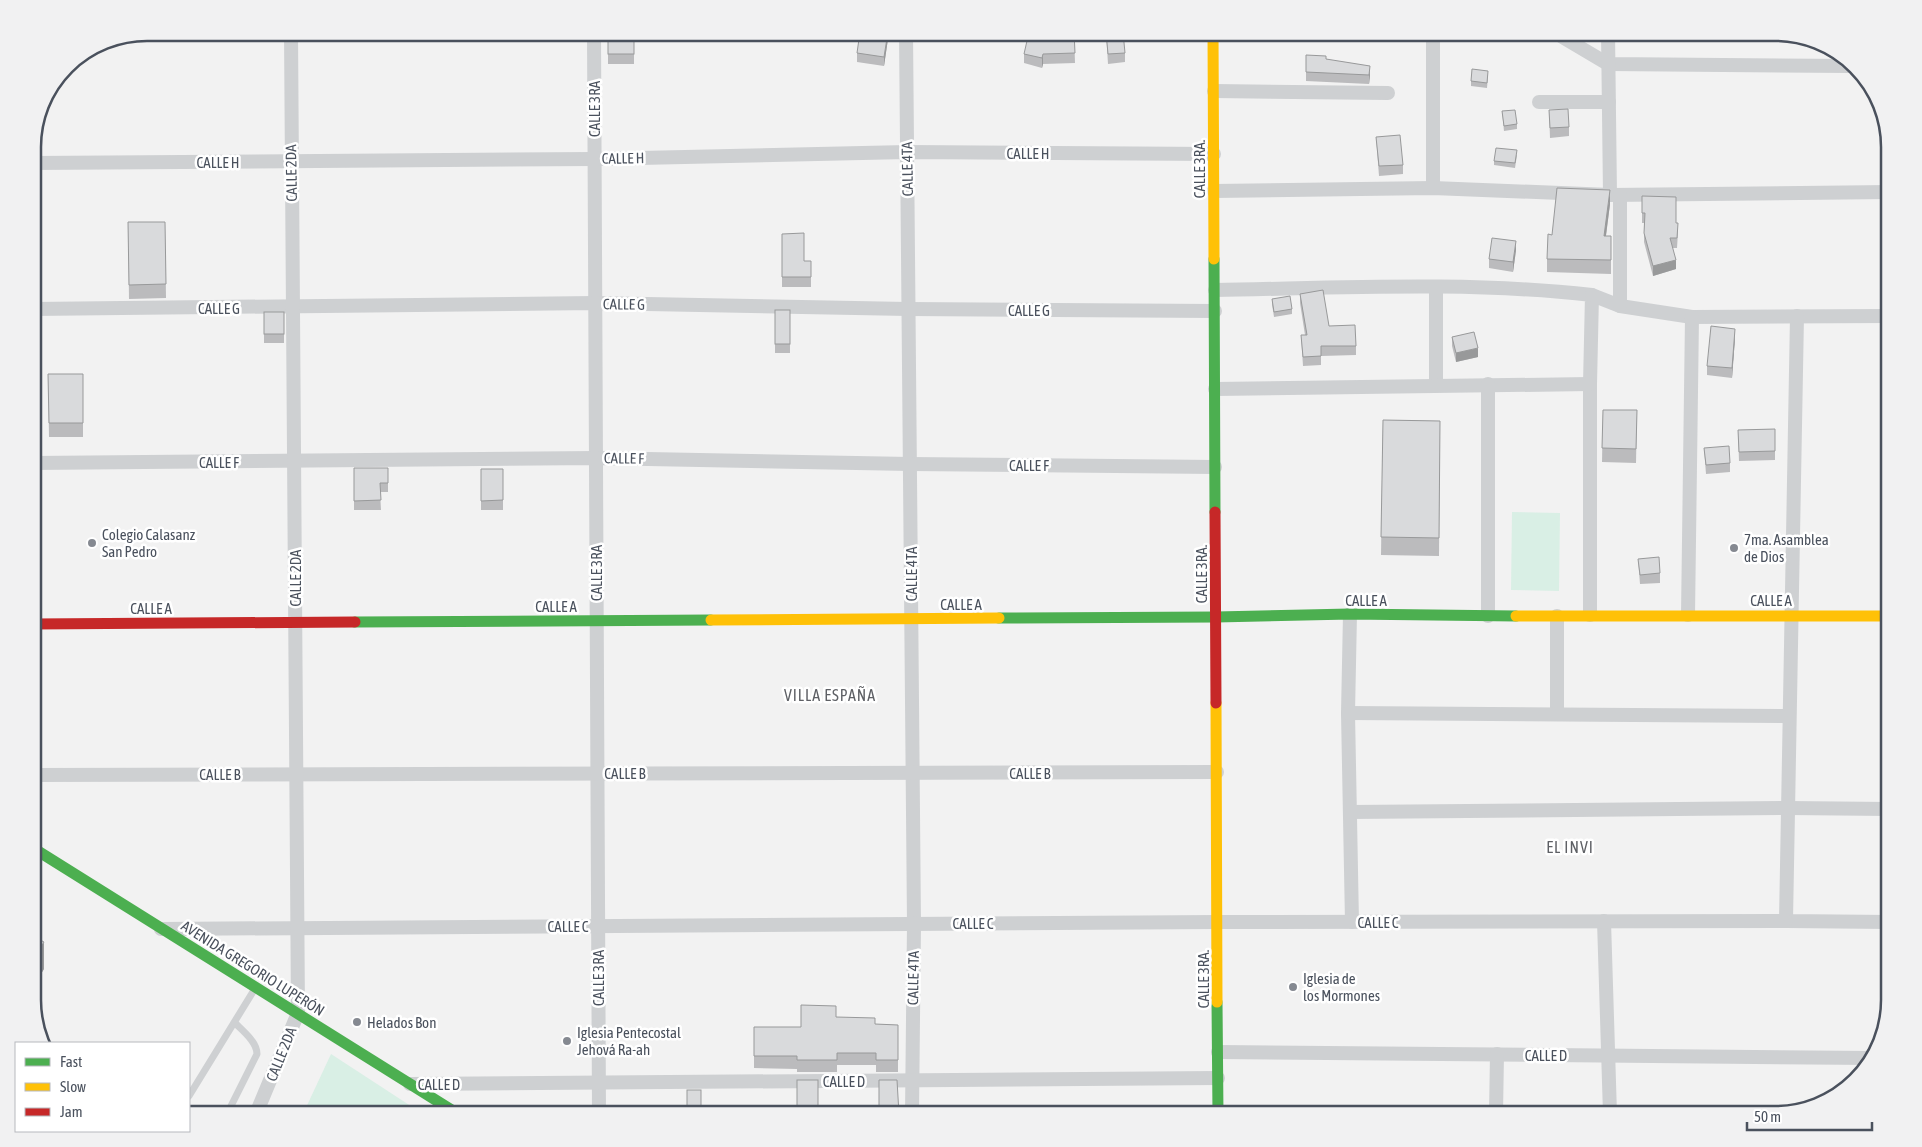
<svg xmlns="http://www.w3.org/2000/svg" width="1922" height="1147" font-family="'Asap Condensed',sans-serif">
<style>
.green{fill:#d9efe5}
.lines{fill:none;stroke-linecap:round;stroke-linejoin:round}
.lane{stroke:#ced0d2;stroke-width:7}
.street{stroke:#ced0d2;stroke-width:14}
.fast{stroke:#4caf50;stroke-width:11}
.slow{stroke:#ffc107;stroke-width:11}
.jam{stroke:#c62828;stroke-width:11}
.wall{fill:#bbbbbd}
.shaded-wall{fill:#98999a}
.building{fill:#d9dadc;stroke:#98999a}
.poi-dot{fill:#858991;stroke:#fff;stroke-width:2}
.labels{text-anchor:middle;dominant-baseline:central;stroke-width:5;stroke-linejoin:round;paint-order:stroke}
.street-label{font-size:15px;fill:#4a515d;stroke:#fff}
.poi-label{font-size:15px;fill:#4a515d;stroke:#fff;text-anchor:start}
.neighbourhood-label{font-size:16px;letter-spacing:1px;fill:#5e6065;stroke:#fff}
.rim{fill:none;stroke:#4a515d;stroke-width:2.5}
</style>
<rect width="100%" height="100%" fill="#f2f2f2"/>
<g class="green">
<path d="M1512 512 1560 513 1559 591 1511 590Z"/>
<path d="M331 1054 423 1114H303Z"/>
</g>
<g class="lines">
<g class="lane">
<path d="M189 1096 254 990"/>
<path d="M189 1110 199 1114"/>
<path d="M227 1114 257 1054C257 1042 243 1031 235 1023"/>
</g>
<g class="street">
<path d="M594 32 599 1114"/>
<path d="M906 32 914 924 912 1114"/>
<path d="M1433 32V188"/>
<path d="M1554 32 1608 64 1850 66"/>
<path d="M1608 32 1610 195"/>
<path d="M1214 91 1388 93"/>
<path d="M1539 102H1609"/>
<path d="M33 163 594 159 907 152 1214 154"/>
<path d="M1214 191 1433 188 1610 195 1889 192"/>
<path d="M1436 287V385"/>
<path d="M1215 290C1340 288 1467 281 1592 295L1590 384V615"/>
<path d="M1592 295 1620 306 1692 317 1889 316"/>
<path d="M1620 306V195"/>
<path d="M33 309 595 303 908 309 1215 311"/>
<path d="M1797 316 1786 921 1889 922"/>
<path d="M1215 389 1590 384"/>
<path d="M33 463 596 458 910 464 1215 467"/>
<path d="M1350 614 1348 713 1352 922"/>
<path d="M1688 615 1692 317"/>
<path d="M1488 616V384"/>
<path d="M1557 616V714"/>
<path d="M1348 713 1789 716"/>
<path d="M33 775 1217 772"/>
<path d="M1350 812 1788 808 1889 809"/>
<path d="M1604 921 1610 1114"/>
<path d="M161 929 1217 922 1786 921"/>
<path d="M1218 1052 1873 1058"/>
<path d="M410 1084 1218 1078"/>
<path d="M256 1114 298 1013 291 32"/>
<path d="M1496 1114 1497 1054"/>
</g>
<g class="fast">
<path d="M1214 259 1215 512"/>
<path d="M999 618 1216 617 1350 614 1516 616"/>
<path d="M355 622 711 620"/>
<path d="M33 848 458 1114"/>
<path d="M1217 1002 1218 1114"/>
</g>
<g class="slow">
<path d="M1213 32 1214 259"/>
<path d="M1516 616H1889"/>
<path d="M711 620 999 618"/>
<path d="M1216 703 1217 1002"/>
</g>
<g class="jam">
<path d="M1215 512 1216 703"/>
<path d="M33 624 355 622"/>
</g>
</g>
<g class="wall">
<rect x="608" y="32" width="26" height="32"/>
<path d="M889 32 884 66 857 62V53Z"/>
<path d="M1074 32 1075 63 1043 64 1042 68 1024 63V54Z"/>
<path d="M1106 32 1125 53V62L1108 64Z"/>
<path d="M1306 55 1326 59 1370 75 1369 84 1306 81Z"/>
<path d="M1488 75 1487 88 1471 86V81Z"/>
<path d="M1549 110 1569 127V136L1550 138Z"/>
<path d="M1502 111 1517 124V129L1504 131Z"/>
<path d="M1376 137 1403 165V174L1379 176Z"/>
<path d="M1517 155 1515 168 1494 165V161Z"/>
<path d="M1642 196 1676 223 1678 232 1677 248H1672L1676 269 1653 276 1644 242V223H1642Z"/>
<path d="M1610 204 1606 236H1611V274L1547 272V259L1552 235Z"/>
<path d="M128 222H165L166 298 129 299Z"/>
<path d="M782 234 804 261H811V287H782Z"/>
<path d="M1516 250 1513 272 1489 268V259Z"/>
<path d="M1300 294 1329 326 1356 346V355L1321 356V365L1303 366 1301 335H1305L1300 303Z"/>
<path d="M1272 299 1292 309V314L1274 317 1272 304Z"/>
<rect x="775" y="310" width="15" height="43"/>
<rect x="264" y="312" width="20" height="31"/>
<path d="M1452 337 1478 357 1456 362 1452 346Z"/>
<path d="M1735 338 1732 378 1707 375V366Z"/>
<path d="M48 374H83V437H49Z"/>
<path d="M1603 410H1637L1636 463 1602 462Z"/>
<path d="M1383 420 1440 421 1439 556 1381 555Z"/>
<path d="M1775 429V460L1739 461 1738 430Z"/>
<path d="M1704 448 1730 463V472L1706 474Z"/>
<path d="M354 468H388V492H380L381 510H354Z"/>
<rect x="481" y="469" width="22" height="41"/>
<path d="M1638 559 1660 573V583L1640 584Z"/>
<path d="M33 936 44 969 34 985 33 984Z"/>
<path d="M836 1017 875 1024 898 1025V1072H876V1065H837V1072H797V1069L754 1068V1027H801Z"/>
</g>
<g class="shaded-wall">
<path d="M888 32H889L884 66V57Z"/>
<path d="M1043 54V64L1042 68V58Z"/>
<path d="M1370 66V75L1369 84V75Z"/>
<path d="M1610 190V204L1604 250V236Z"/>
<path d="M1516 241V250L1513 272V262Z"/>
<path d="M1676 260V269L1653 276V266Z"/>
<path d="M1735 329V338L1732 378V368Z"/>
<path d="M1478 348V357L1456 362V353Z"/>
<path d="M44 942V969L34 985V958Z"/>
</g>
<g class="building">
<rect x="608" y="32" width="26" height="22"/>
<path d="M860 32H888L884 57 857 53Z"/>
<path d="M1029 32H1074L1075 53 1043 54 1042 58 1024 54Z"/>
<path d="M1106 32H1123L1125 53 1108 54Z"/>
<path d="M1306 55 1326 56V59L1370 66 1369 75 1306 72Z"/>
<path d="M1472 69 1488 71 1487 83 1471 81Z"/>
<path d="M1568 109 1569 127 1550 128 1549 110Z"/>
<path d="M1515 110 1517 124 1504 126 1502 111Z"/>
<path d="M1400 135 1403 165 1379 166 1376 137Z"/>
<path d="M1496 148 1517 150 1515 163 1494 161Z"/>
<path d="M1557 188 1610 190 1604 236H1611V260L1547 259 1548 234 1552 235Z"/>
<path d="M1642 196 1676 197V223H1678L1677 238H1670L1676 260 1653 266 1644 233 1645 213H1642Z"/>
<path d="M128 222H165L166 284 129 285Z"/>
<path d="M804 233V261H811V277H782V234Z"/>
<path d="M1492 238 1516 241 1513 262 1489 259Z"/>
<path d="M1323 290 1329 326 1355 325 1356 346H1321V356L1303 357 1301 335H1307L1300 294Z"/>
<path d="M1290 296 1292 309 1274 312 1272 299Z"/>
<rect x="775" y="310" width="15" height="34"/>
<rect x="264" y="312" width="20" height="22"/>
<path d="M1711 326 1735 329 1732 368 1707 366Z"/>
<path d="M1474 332 1478 348 1456 353 1452 337Z"/>
<path d="M48 374H83V423H49Z"/>
<path d="M1603 410H1637L1636 449 1602 448Z"/>
<path d="M1383 420 1440 421 1439 538 1381 537Z"/>
<path d="M1775 429V451L1739 452 1738 430Z"/>
<path d="M1729 446 1730 463 1706 465 1704 448Z"/>
<path d="M354 468H388V483H380L381 500 354 501Z"/>
<path d="M481 469H503V500L481 501Z"/>
<path d="M1659 557 1660 573 1640 575 1638 559Z"/>
<path d="M33 936 44 942 34 958H33Z"/>
<path d="M801 1005 836 1006V1017L875 1018V1024L898 1025V1060H876V1053H837V1060H797V1056H754V1027H801Z"/>
<rect x="797" y="1080" width="21" height="34"/>
<path d="M879 1080H897L899 1114H879Z"/>
<rect x="687" y="1090" width="14" height="24"/>
</g>
<g class="poi-dot">
<circle cx="92" cy="543" r="5"/>
<circle cx="1734" cy="548" r="5"/>
<circle cx="1293" cy="987" r="5"/>
<circle cx="357" cy="1022" r="5"/>
<circle cx="567" cy="1041" r="5"/>
</g>
<g class="labels">
<g class="street-label">
<text transform="translate(594 109) rotate(-90)">CALLE 3RA</text>
<text x="1028" y="153">CALLE H</text>
<text transform="translate(623 158) rotate(-1)">CALLE H</text>
<text x="218" y="162">CALLE H</text>
<text transform="translate(907 169) rotate(-91)">CALLE 4TA</text>
<text transform="translate(1199 169) rotate(-90)">CALLE 3RA.</text>
<text transform="translate(291 173) rotate(-91)">CALLE 2DA</text>
<text transform="translate(624 304) rotate(1)">CALLE G</text>
<text x="219" y="308">CALLE G</text>
<text x="1029" y="310">CALLE G</text>
<text transform="translate(624 458) rotate(1)">CALLE F</text>
<text x="219" y="462">CALLE F</text>
<text x="1029" y="465">CALLE F</text>
<text transform="translate(596 573) rotate(-90)">CALLE 3RA</text>
<text transform="translate(911 574) rotate(-90)">CALLE 4TA</text>
<text transform="translate(1201 574) rotate(-90)">CALLE 3RA.</text>
<text transform="translate(295 578) rotate(-90)">CALLE 2DA</text>
<text x="1366" y="600">CALLE A</text>
<text x="1771" y="600">CALLE A</text>
<text x="961" y="604">CALLE A</text>
<text x="556" y="606">CALLE A</text>
<text x="151" y="608">CALLE A</text>
<text x="625" y="773">CALLE B</text>
<text x="1030" y="773">CALLE B</text>
<text x="220" y="774">CALLE B</text>
<text x="1378" y="922">CALLE C</text>
<text x="973" y="923">CALLE C</text>
<text x="568" y="926">CALLE C</text>
<text transform="translate(253 968) rotate(32)">AVENIDA GREGORIO LUPERÓN</text>
<text transform="translate(598 978) rotate(-90)">CALLE 3RA</text>
<text transform="translate(913 978) rotate(-89)">CALLE 4TA</text>
<text transform="translate(1203 979) rotate(-90)">CALLE 3RA.</text>
<text transform="translate(281 1054) rotate(-68)">CALLE 2DA</text>
<text x="1546" y="1055">CALLE D</text>
<text x="844" y="1081">CALLE D</text>
<text x="439" y="1084">CALLE D</text>
</g>
<g class="poi-label">
<text x="102" y="534">Colegio Calasanz<tspan x="102" dy="17">San Pedro</tspan></text>
<text x="1744" y="539">7ma. Asamblea<tspan x="1744" dy="17">de Dios</tspan></text>
<text x="1303" y="978">Iglesia de<tspan x="1303" dy="17">los Mormones</tspan></text>
<text x="367" y="1022">Helados Bon</text>
<text x="577" y="1032">Iglesia Pentecostal<tspan x="577" dy="17">Jehová Ra-ah</tspan></text>
</g>
<g class="neighbourhood-label">
<text x="830" y="695">VILLA ESPAÑA</text>
<text x="1570" y="847">EL INVI</text>
</g>
</g>
<path d="M0 0H1922V1147H0ZM147 41H1775A106 106 0 0 1 1881 147V1000A106 106 0 0 1 1775 1106H147A106 106 0 0 1 41 1000V147A106 106 0 0 1 147 41Z" fill="#f1f1f2" fill-rule="evenodd"/>
<path class="rim" d="M147 41H1775A106 106 0 0 1 1881 147V1000A106 106 0 0 1 1775 1106H147A106 106 0 0 1 41 1000V147A106 106 0 0 1 147 41Z"/>
<rect x="15" y="1042" width="175" height="90" fill="#ffffff" stroke="#b7b9be"/>
<rect x="25" y="1058" width="25" height="8" fill="#4caf50" stroke="#b7b9be"/>
<text x="60" y="1067" font-size="15" fill="#4a515d">Fast</text>
<rect x="25" y="1083" width="25" height="8" fill="#ffc107" stroke="#b7b9be"/>
<text x="60" y="1092" font-size="15" fill="#4a515d">Slow</text>
<rect x="25" y="1108" width="25" height="8" fill="#c62828" stroke="#b7b9be"/>
<text x="60" y="1117" font-size="15" fill="#4a515d">Jam</text>
<path d="M1747 1122v8h125v-8" fill="none" stroke="#4a515d" stroke-width="2.5"/>
<text x="1754" y="1122" font-size="15" fill="#4a515d" stroke="#ffffff" stroke-width="4" paint-order="stroke">50 m</text>
</svg>
